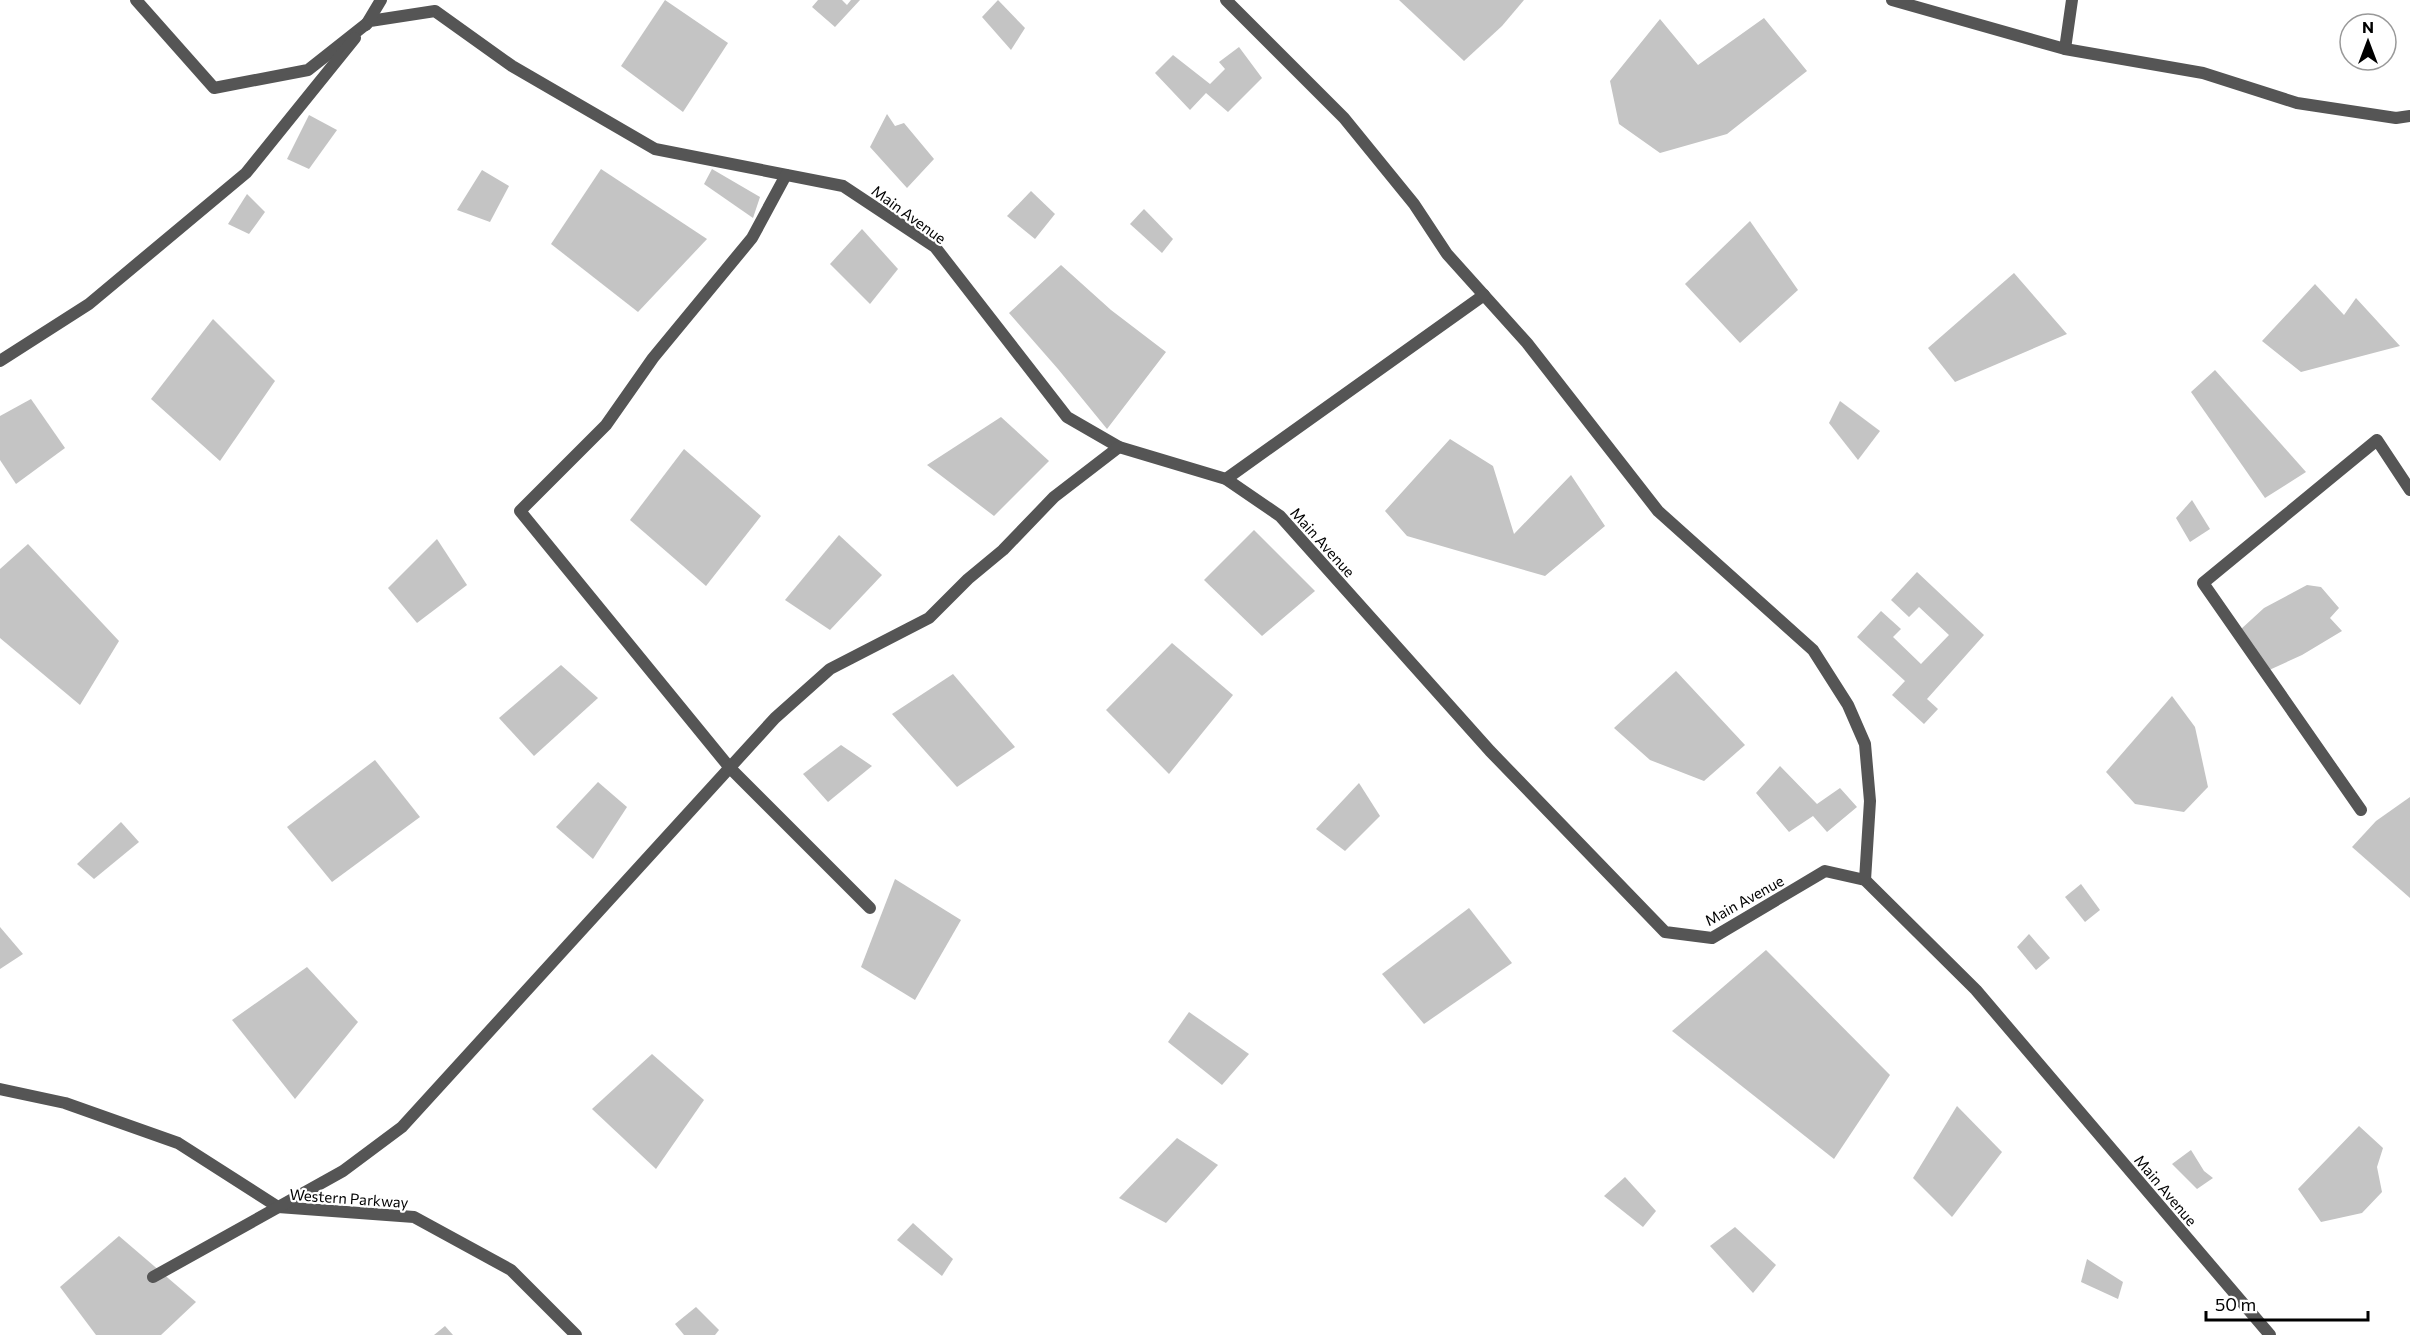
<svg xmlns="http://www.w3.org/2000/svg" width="2410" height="1335" font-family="Commissioner,sans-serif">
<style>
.building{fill:#c4c4c4}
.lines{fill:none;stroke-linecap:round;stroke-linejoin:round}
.street{stroke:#555;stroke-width:12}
.labels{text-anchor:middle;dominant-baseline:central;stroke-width:4.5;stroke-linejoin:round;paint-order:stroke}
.street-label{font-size:15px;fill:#000;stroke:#fff}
</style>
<rect width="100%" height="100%" fill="#fff"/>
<g class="building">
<path d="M665 0 728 43 683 112 621 66Z"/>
<path d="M818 0H842L847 5 851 0H860L835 27 812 7Z"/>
<path d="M998 0 1025 28 1011 50 982 17Z"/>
<path d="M1399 0H1524L1502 26 1464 61Z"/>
<path d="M1764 18 1807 71 1727 134 1660 153 1619 124 1610 81 1660 19 1698 65Z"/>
<path d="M1239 47 1262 78 1228 112 1206 93 1190 110 1155 73 1173 55 1210 84 1225 69 1219 62Z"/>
<path d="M887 114 895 126 904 123 934 159 907 188 870 147Z"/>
<path d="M309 115 337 130 309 169 287 159Z"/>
<path d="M601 169 707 239 638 312 551 244Z"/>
<path d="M712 169 760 197 753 218 704 184Z"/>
<path d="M482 170 509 186 490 222 457 210Z"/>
<path d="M1031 191 1055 214 1035 239 1007 216Z"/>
<path d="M247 194 265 212 249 234 228 224Z"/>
<path d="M1144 209 1173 239 1162 253 1130 224Z"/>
<path d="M1750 221 1798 290 1740 343 1685 284Z"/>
<path d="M862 229 898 269 870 304 830 264Z"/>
<path d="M1061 265 1111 310 1166 352 1107 429 1058 369 1009 313Z"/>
<path d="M2014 273 2067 334 1955 382 1928 348Z"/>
<path d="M2315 284 2344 315 2356 298 2400 346 2301 372 2262 341Z"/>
<path d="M213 319 275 381 220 461 151 399Z"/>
<path d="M2215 370 2306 472 2265 498 2191 392Z"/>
<path d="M31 399 65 448 16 484 0 460V416Z"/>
<path d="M1840 401 1880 431 1858 460 1829 423Z"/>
<path d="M1001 417 1049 461 994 516 927 465Z"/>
<path d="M1450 439 1493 466 1514 534 1571 475 1605 526 1545 576 1407 536 1385 511Z"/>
<path d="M684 449 761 516 706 586 630 520Z"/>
<path d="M2192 500 2210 529 2190 542 2176 518Z"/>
<path d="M1254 530 1315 591 1262 636 1204 580Z"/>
<path d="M839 535 882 575 830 630 785 600Z"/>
<path d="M437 539 467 585 417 623 388 588Z"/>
<path d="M28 544 119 641 80 705 0 638V569Z"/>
<path d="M1917 572 1984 635 1927 699 1938 709 1924 724 1892 695 1905 681 1857 637 1881 611 1901 629 1893 637 1921 664 1949 635 1919 607 1909 617 1891 600Z"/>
<path d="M2307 585 2321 587 2339 608 2330 618 2342 631 2302 655 2267 671 2240 630 2264 608Z"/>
<path d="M1172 643 1233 695 1169 774 1106 710Z"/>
<path d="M561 665 598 698 534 756 499 718Z"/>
<path d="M1676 671 1745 745 1704 781 1650 760 1614 728Z"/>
<path d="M953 674 1015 747 957 787 892 714Z"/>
<path d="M2172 696 2195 727 2208 787 2184 812 2135 804 2106 772Z"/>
<path d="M841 745 872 766 828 802 803 774Z"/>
<path d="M375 760 420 817 332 882 287 827Z"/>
<path d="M1780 766 1817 804 1840 788 1857 807 1827 832 1813 816 1789 832 1756 793Z"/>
<path d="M598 782 627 807 593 859 556 827Z"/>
<path d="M1359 783 1380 816 1345 851 1316 829Z"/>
<path d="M2410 797V898L2352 847 2376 821Z"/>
<path d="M121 822 139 842 94 879 77 864Z"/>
<path d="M895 879 961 920 915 1000 861 967Z"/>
<path d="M2081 884 2100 910 2085 922 2065 897Z"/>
<path d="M1469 908 1512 963 1424 1024 1382 974Z"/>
<path d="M0 927 23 954 0 969Z"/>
<path d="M2029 934 2050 958 2036 970 2017 947Z"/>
<path d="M1766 950 1890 1075 1834 1159 1672 1031Z"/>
<path d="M307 967 358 1022 295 1099 232 1020Z"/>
<path d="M1189 1012 1249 1054 1222 1085 1168 1042Z"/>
<path d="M652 1054 704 1100 656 1169 592 1109Z"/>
<path d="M1957 1106 2002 1152 1952 1217 1913 1178Z"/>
<path d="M2359 1126 2383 1148 2377 1167 2382 1192 2362 1213 2321 1222 2298 1189Z"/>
<path d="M1177 1138 1218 1165 1166 1223 1119 1198Z"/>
<path d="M2191 1150 2204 1171 2213 1178 2197 1189 2172 1164Z"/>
<path d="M1625 1177 1656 1211 1643 1227 1604 1196Z"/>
<path d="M913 1223 953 1259 942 1276 897 1240Z"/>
<path d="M1735 1227 1776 1265 1753 1293 1710 1246Z"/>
<path d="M119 1236 196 1302 161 1335H96L60 1287Z"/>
<path d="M2087 1259 2123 1282 2118 1299 2081 1282Z"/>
<path d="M696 1307 719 1330 715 1335H684L675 1324Z"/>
<path d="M445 1326 453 1335H434Z"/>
</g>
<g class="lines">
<g class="street">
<path d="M136 0 214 88 308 70 370 21 435 11 512 66 655 149 843 186 935 247 1067 417 1119 447 1226 479 1280 516 1490 751 1665 932 1712 938 1825 871 1865 880 1976 990 2270 1335"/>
<path d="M1226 0 1344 118 1414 204 1447 254 1527 343 1658 511 1813 650 1848 705 1865 744 1870 801 1865 880"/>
<path d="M1892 0 2065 49 2203 73 2297 103 2396 118 2410 116"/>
<path d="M366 25 381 0"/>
<path d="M2065 49 2072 0"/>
<path d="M786 175 752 238 653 358 606 425 520 511 730 768 870 908"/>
<path d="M0 361 89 304 246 173 355 38"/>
<path d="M1226 479 1484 295"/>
<path d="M2361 810 2203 583 2377 440 2410 490"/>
<path d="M0 1089 65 1103 178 1143 278 1207 414 1217 511 1270 576 1335"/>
<path d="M153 1277 343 1171 402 1127 775 718 830 669 929 618 968 579 1003 550 1054 497 1119 447"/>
</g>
</g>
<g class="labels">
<g class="street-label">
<text transform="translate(909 214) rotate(36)">Main Avenue</text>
<text transform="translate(1323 542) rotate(48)">Main Avenue</text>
<text transform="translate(1744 900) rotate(-29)">Main Avenue</text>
<text transform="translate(2166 1190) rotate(50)">Main Avenue</text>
<text transform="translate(349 1198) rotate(4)">Western Parkway</text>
</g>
</g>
<g transform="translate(2368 42)"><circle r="28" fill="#ffffff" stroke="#999999" stroke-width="1.5"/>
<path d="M0-4.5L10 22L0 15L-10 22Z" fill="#000000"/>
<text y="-9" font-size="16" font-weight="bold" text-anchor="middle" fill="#000000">N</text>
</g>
<path d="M2206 1311v9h162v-9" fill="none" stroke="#000000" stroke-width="3"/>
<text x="2215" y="1311" font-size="18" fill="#000000" stroke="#ffffff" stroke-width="4.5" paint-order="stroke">50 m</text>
</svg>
